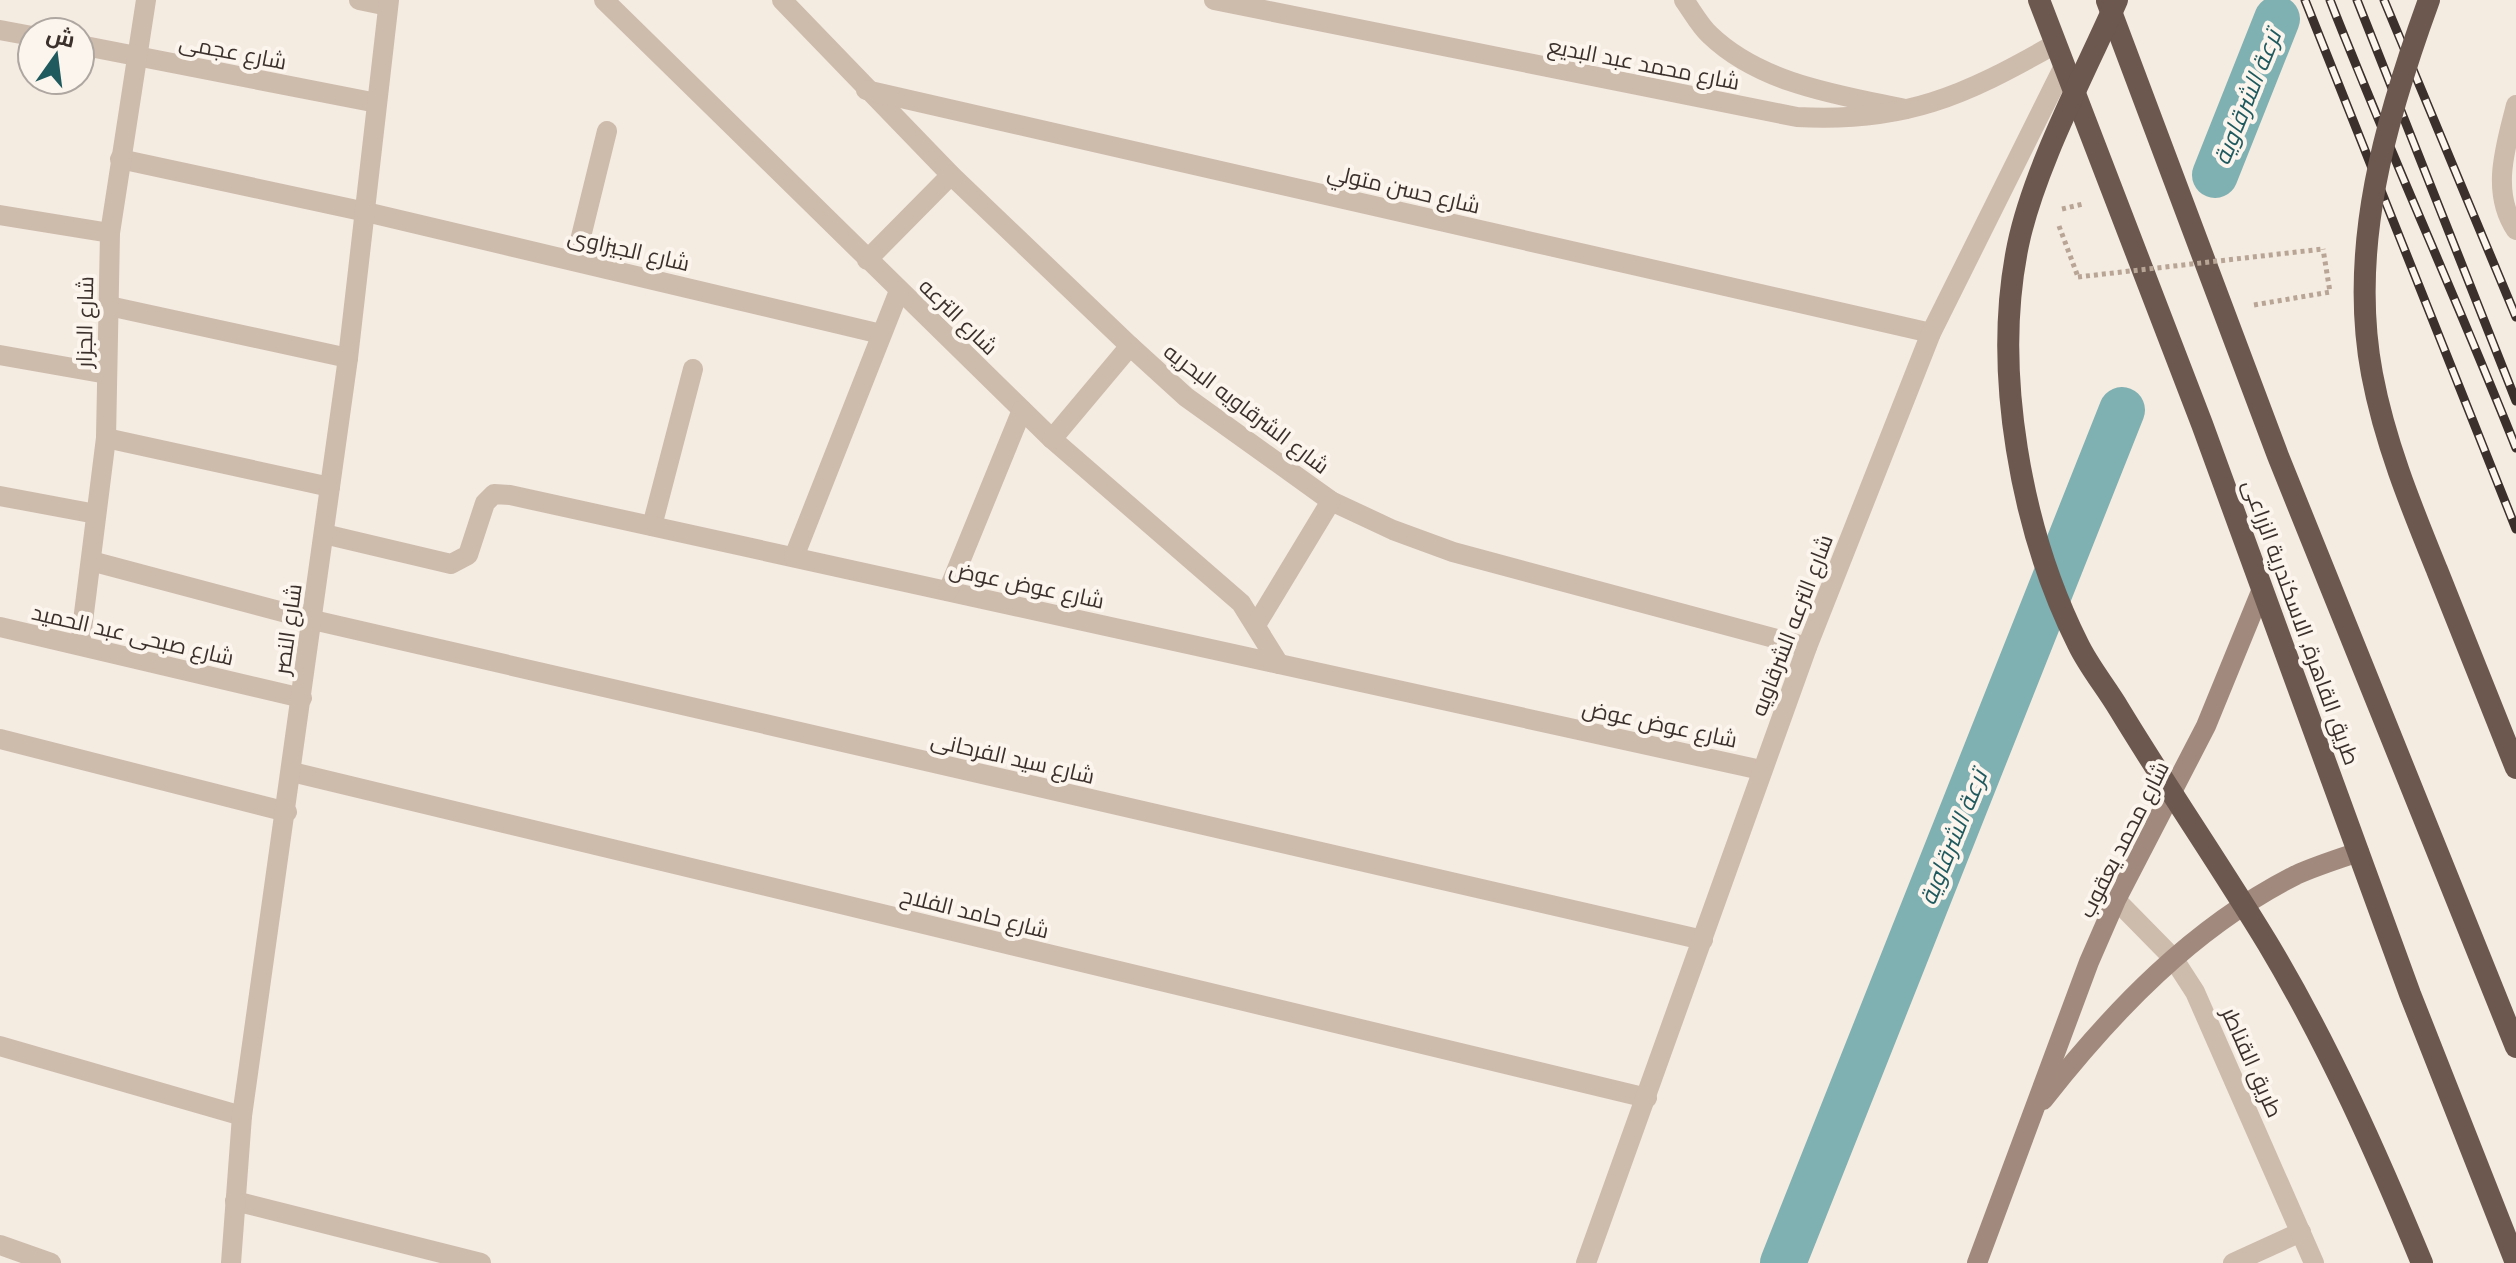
<svg xmlns="http://www.w3.org/2000/svg" width="2516" height="1263" font-family="Lato,Cairo,sans-serif">
<style>
.lines{fill:none;stroke-linecap:round;stroke-linejoin:round}
.canal{stroke:#7fb0b2;stroke-width:46}
.path{stroke:#b9a596;stroke-width:5;stroke-dasharray:4 4;stroke-linecap:butt}
.service{stroke:#cdbbac;stroke-width:20}
.minor{stroke:#cdbbac;stroke-width:20}
.secondary{stroke:#a18a7d;stroke-width:20}
.trunk{stroke:#6c584f;stroke-width:22}
.rail-casing{stroke:#3b302b;stroke-width:9}
.rail{stroke:#fbf5ee;stroke-width:6;stroke-dasharray:18;stroke-linecap:butt}
.path-bridge{stroke:#b9a596;stroke-width:5;stroke-dasharray:4 4;stroke-linecap:butt}
.trunk-bridge{stroke:#6c584f;stroke-width:22}
.labels{text-anchor:middle;dominant-baseline:central;stroke-width:8;stroke-linejoin:round;paint-order:stroke}
.street-label{font-size:22px;fill:#3b302b;stroke:#fbf5ee}
.water-label{font-size:24px;font-style:italic;fill:#1f5a5e;stroke:#fbf5ee}
</style>
<rect width="100%" height="100%" fill="#f4ebe1"/>
<g class="lines">
<g class="canal">
<path d="M2215 175 2277 19"/>
<path d="M1783 1263 2122 410"/>
</g>
<g class="path">
<path d="M2062 209 2083 204"/>
<path d="M2059 226 2078 277"/>
<path d="M2254 305 2330 292 2323 249"/>
</g>
<g class="service">
<path d="M1684 0C1692 11 1700 26 1710 35 1761 84 1839 95 1905 109"/>
<path d="M2233 1263 2301 1232"/>
</g>
<g class="minor">
<path d="M359 0 388 6"/>
<path d="M604 0 1052 439 1241 603 1279 664"/>
<path d="M782 0 951 175 1130 346 1186 397 1331 501 1393 530 1453 552 1807 647"/>
<path d="M1214 0 1797 117C1904 123 1964 96 2055 44"/>
<path d="M0 30 32 36"/>
<path d="M80 45 377 103"/>
<path d="M866 90 1931 333"/>
<path d="M2516 105C2506 146 2490 191 2516 230"/>
<path d="M120 159 366 212 881 334"/>
<path d="M0 215 110 233"/>
<path d="M867 260 951 175"/>
<path d="M575 261 607 131"/>
<path d="M109 306 348 358"/>
<path d="M0 355 107 374"/>
<path d="M106 438 330 487"/>
<path d="M1052 439 1130 346"/>
<path d="M0 496 96 514"/>
<path d="M652 526 693 369"/>
<path d="M324 534 451 564 468 555 485 503 494 494 510 495 1761 770"/>
<path d="M794 557 899 291"/>
<path d="M91 561 313 620 1703 940"/>
<path d="M948 591 1022 410"/>
<path d="M1256 625 1331 501"/>
<path d="M0 627 302 698"/>
<path d="M80 645 106 438 110 233 146 0"/>
<path d="M0 739 287 812"/>
<path d="M292 772 1647 1098"/>
<path d="M2116 900 2173 958 2195 992 2314 1263"/>
<path d="M0 1046 242 1116"/>
<path d="M235 1201 481 1263"/>
<path d="M0 1245 51 1263"/>
<path d="M231 1263 242 1116 348 358 389 0"/>
<path d="M1586 1263 1807 647 1931 333 2064 66"/>
</g>
<g class="secondary">
<path d="M2043 1100C2113 1011 2193 927 2296 875 2316 866 2338 859 2359 852"/>
<path d="M1977 1263 2089 962 2116 900 2206 726 2262 589"/>
</g>
<g class="trunk">
<path d="M2039 0 2202 424 2410 994 2516 1263"/>
<path d="M2107 1 2278 456 2516 1047"/>
</g>
<g class="rail-casing">
<g id="rail">
<path d="M2305 0 2516 529"/>
<path d="M2330 0C2389 151 2456 297 2516 448"/>
<path d="M2357 0 2516 401"/>
<path d="M2384 0 2516 317"/>
</g>
</g>
<use href="#rail" class="rail"/>
<path class="path-bridge" d="M2078 277 2323 249"/>
<g class="trunk-bridge">
<path d="M2117 0C2085 73 2034 168 2018 245 1992 371 2021 530 2078 644 2089 667 2106 687 2119 709 2167 788 2220 865 2268 944 2329 1046 2377 1154 2422 1263"/>
<path d="M2429 0C2386 118 2348 247 2372 374 2385 443 2411 506 2437 570 2463 636 2490 702 2516 768"/>
</g>
</g>
<g class="labels">
<g class="street-label">
<text transform="translate(233 51) rotate(11)">شارع عجمى</text>
<text transform="translate(1644 63) rotate(11)">شارع محمد عبد البديع</text>
<text transform="translate(1404 188) rotate(13)">شارع حسن متولي</text>
<text transform="translate(629 249) rotate(13)">شارع الجيزاوى</text>
<text transform="translate(959 316) rotate(44)">شارع الترعه</text>
<text transform="translate(84 322) rotate(-89)">شارع الجزار</text>
<text transform="translate(1247 408) rotate(37)">شارع الشرقاويه البحريه</text>
<text transform="translate(1027 584) rotate(12)">شارع عوض عوض</text>
<text transform="translate(2302 622) rotate(70)">طريق القاهرة, الاسكندرية الزراعى</text>
<text transform="translate(1791 625) rotate(-69)">شارع الترعه الشرقاويه</text>
<text transform="translate(287 629) rotate(-82)">شارع النصر</text>
<text transform="translate(133 634) rotate(13)">شارع صبحى عبد الحميد</text>
<text transform="translate(1660 723) rotate(12)">شارع عوض عوض</text>
<text transform="translate(1013 757) rotate(13)">شارع سيد الفرحانى</text>
<text transform="translate(2123 839) rotate(-63)">شارع محمد يعقوب</text>
<text transform="translate(975 912) rotate(14)">شارع حامد الفلاح</text>
<text transform="translate(2253 1062) rotate(66)">طريق القناطر</text>
</g>
<g class="water-label">
<text transform="translate(2246 97) rotate(-68)">ترعة الشرقاوية</text>
<text transform="translate(1952 837) rotate(-68)">ترعة الشرقاوية</text>
</g>
</g>
<g transform="translate(56 56) rotate(14)"><circle r="38" fill="#fbf5ee" stroke="#aea6a0" stroke-width="2"/>
<path d="M0-6L14 30L0 20L-14 30Z" fill="#1f5a5e"/>
<text y="-12" font-size="22" font-weight="bold" text-anchor="middle" fill="#3b302b">ش</text>
</g>
</svg>
